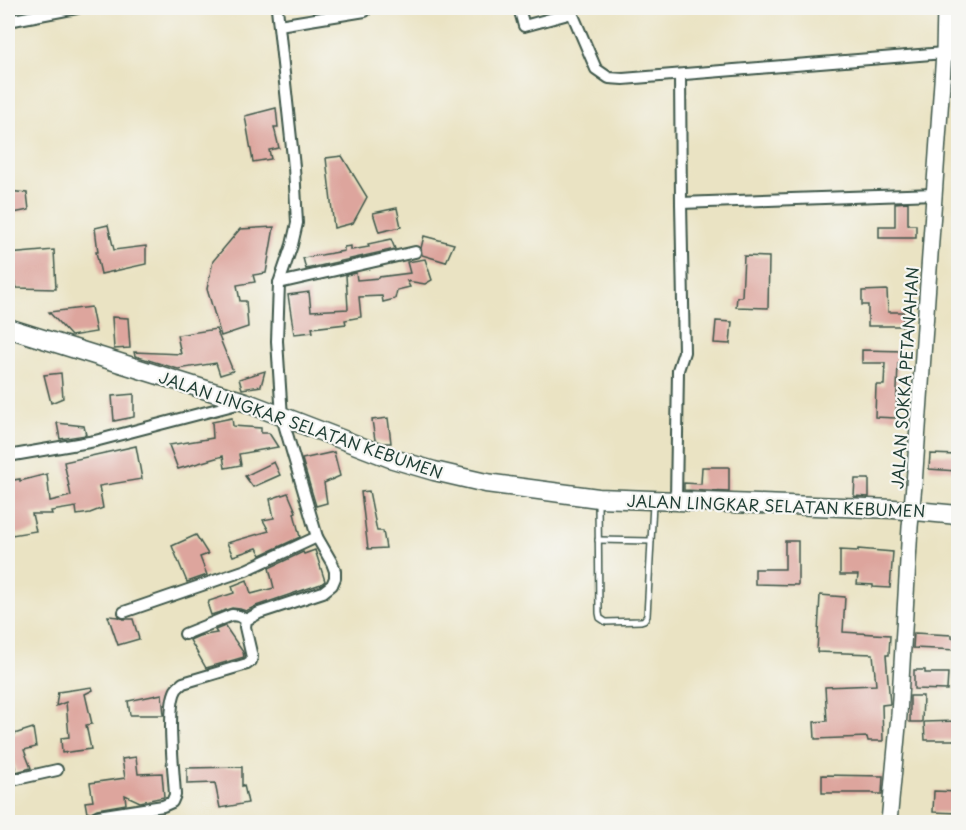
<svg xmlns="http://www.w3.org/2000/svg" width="966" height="830" font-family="'Playpen Sans',sans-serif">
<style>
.building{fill:#dda59d}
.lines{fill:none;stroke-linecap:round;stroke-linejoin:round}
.lane-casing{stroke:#3d5649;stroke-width:8}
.street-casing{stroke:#3d5649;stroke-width:14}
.secondary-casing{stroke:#3d5649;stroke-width:18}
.highway-casing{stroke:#3d5649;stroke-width:21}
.lane{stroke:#fff;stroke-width:5}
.street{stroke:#fff;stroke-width:10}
.secondary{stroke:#fff;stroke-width:15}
.highway{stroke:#fff;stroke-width:18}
.labels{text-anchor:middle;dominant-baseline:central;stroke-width:4.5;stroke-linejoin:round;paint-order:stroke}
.street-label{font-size:16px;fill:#1f3d34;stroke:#f6f6f2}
</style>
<rect width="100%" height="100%" fill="#f6f6f2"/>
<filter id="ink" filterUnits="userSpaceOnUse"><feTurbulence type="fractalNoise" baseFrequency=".0167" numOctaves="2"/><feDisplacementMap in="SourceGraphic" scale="12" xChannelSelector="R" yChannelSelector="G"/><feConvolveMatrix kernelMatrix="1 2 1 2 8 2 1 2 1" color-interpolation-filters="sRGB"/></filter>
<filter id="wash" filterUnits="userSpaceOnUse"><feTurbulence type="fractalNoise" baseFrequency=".008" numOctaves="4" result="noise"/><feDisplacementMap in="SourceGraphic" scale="24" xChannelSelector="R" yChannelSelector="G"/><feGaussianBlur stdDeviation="1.35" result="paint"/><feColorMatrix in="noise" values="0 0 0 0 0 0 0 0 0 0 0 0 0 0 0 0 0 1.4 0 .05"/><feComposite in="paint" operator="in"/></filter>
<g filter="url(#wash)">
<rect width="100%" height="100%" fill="#eae3c3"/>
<g id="blocks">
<g class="building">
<path d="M276 108 278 127H274L279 148 269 150 271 159 253 162 245 116Z"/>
<path d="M342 156 367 197 353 223 334 228 326 158Z"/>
<path d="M8 191 27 193 29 210 8 214Z"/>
<path d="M908 202V225H916V238H879V226H895V203Z"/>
<path d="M397 208 401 227 379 232 373 213Z"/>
<path d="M108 225 114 250 146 246V264L101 274 96 252H98L95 228Z"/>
<path d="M274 227 266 273 253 275 255 282 237 285 240 301H246L248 327 221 336 207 289 213 261 240 229Z"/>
<path d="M424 236 454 244 446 262 422 255 421 248Z"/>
<path d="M391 239 395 249 306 269 303 258 344 251V247L351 246V250L369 247 368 244Z"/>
<path d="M54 250 56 289 17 288 8 264V254Z"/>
<path d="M744 256 769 257 768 308 736 307 737 297H742Z"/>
<path d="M425 259 432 280 425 284 407 281 410 287 397 290 395 299 383 302 382 296 359 297 361 317 345 320 346 324 312 328 313 332 294 334 288 295 309 292 311 311 348 309 346 275 356 273 357 280 379 278V277L410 273 407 262Z"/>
<path d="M887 290 888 312H903V326H868V305H862V291Z"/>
<path d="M91 307 96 332 71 336 49 312Z"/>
<path d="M112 317 128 318 130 348 114 349Z"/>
<path d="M716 321 732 322 730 344 714 343Z"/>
<path d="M216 329 233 371 220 375 216 363 178 369 135 356 134 352 181 354 177 335Z"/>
<path d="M862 350 904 351V363H898L896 418 875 417 876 385H884L885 363H862Z"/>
<path d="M265 371 261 386 242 389 239 379Z"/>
<path d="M61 373 63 398 51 403 44 375Z"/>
<path d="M134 394V417L114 421 112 396Z"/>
<path d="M232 418 233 426 261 428V433H269L278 447 239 454 241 465 225 468 223 456 178 469 169 445 213 438 212 422Z"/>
<path d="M388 418 391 443H383L375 440 372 420Z"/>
<path d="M57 423 84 426 86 435 60 439Z"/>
<path d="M136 446 142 479 99 486 103 508 90 513 77 515 76 507 51 511 52 514H32L36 531 12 535 8 518V481L20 479V481L47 474 50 501 71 496 64 462Z"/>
<path d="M334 452 340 476 324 483 327 503 316 506 302 459Z"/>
<path d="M930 454 957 455 956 471 929 469Z"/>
<path d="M274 462 280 475 253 487 245 476Z"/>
<path d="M702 467H729V492L684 490V483L701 484Z"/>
<path d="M855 479H869V497L854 496Z"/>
<path d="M369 491 377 531H383L386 548 368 549 361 492Z"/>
<path d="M288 493 296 512 294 513 300 537 261 555 257 548 233 556 227 543 269 531 263 520 274 518 270 499Z"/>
<path d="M196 535 208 554 200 557 207 575 187 582 172 546Z"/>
<path d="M785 541H798V585L755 584V569H785Z"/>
<path d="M858 549 893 552 890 588 873 587V585L857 584 858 575H840V550L858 551Z"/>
<path d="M315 550 325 581 321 584 256 606 246 611 240 609 232 608 211 615 208 606 209 601 234 593 232 586 247 580 251 594 274 588 269 568 303 552 304 554Z"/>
<path d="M820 595 845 597 843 632 890 635 889 655H886L890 704 882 705 883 741H868L867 737 815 739 814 722 827 721 825 687 876 685 873 654 817 652Z"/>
<path d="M108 616 119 617 123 619H133L139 639 118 645Z"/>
<path d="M225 626 243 652 244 657 206 668 190 640 199 636 217 633 215 630Z"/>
<path d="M914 633 952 635V638L958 639V650L913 648Z"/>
<path d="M914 670H925V673H948L947 690 914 689Z"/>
<path d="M92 687 93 690 85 694 92 724 86 725 91 749 62 753 61 738 69 737 66 702 56 706 58 692Z"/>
<path d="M162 694 164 715H130L128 701Z"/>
<path d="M910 696H923L922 722H910Z"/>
<path d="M958 721V740H925L924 722Z"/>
<path d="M33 728 36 747 24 750 31 768 16 772 8 736Z"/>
<path d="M136 757 138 774 162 773 164 797 140 802 125 795 126 804 97 809 91 812 87 813 85 802 93 801 90 783 125 778 122 759Z"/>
<path d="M242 767V786L244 785 248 803 220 808 215 783 187 784V768Z"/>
<path d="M822 775 883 776 882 794H874V793H822Z"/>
<path d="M934 791 958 792V813L933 812Z"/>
</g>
</g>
</g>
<g filter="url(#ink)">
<use href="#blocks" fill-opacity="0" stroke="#3d5649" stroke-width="1.5"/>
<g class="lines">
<g class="lane-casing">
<g id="lane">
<path d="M598 501 599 613 600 618 606 622 641 621 644 620 647 616 653 504"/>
<path d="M598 540 651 541"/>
</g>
</g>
<g class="street-casing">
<g id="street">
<path d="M519 8 524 26 572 13 596 69 609 78 623 79 944 53"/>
<path d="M8 21 77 8"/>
<path d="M279 25 365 11"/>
<path d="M681 203 935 194"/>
<path d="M279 283 415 252"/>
<path d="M8 456 95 441 241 403"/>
<path d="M676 500 678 370 684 352 681 203 680 75"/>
<path d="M124 612 246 570 317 537"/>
<path d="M185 634 232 615 239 616 246 620"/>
<path d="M8 781 57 770"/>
<path d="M92 822 98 816 163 806 172 802 175 795C174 772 166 708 176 690 177 688 182 684 183 683L247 664 251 661 252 657 245 627 246 620 259 613 323 592 332 585 335 578V571L332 563 317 537 282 417 277 341 279 283 292 245 297 223 294 167 277 8"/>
</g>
</g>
<g class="secondary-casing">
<path id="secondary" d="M889 822 899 715 910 527 914 485 944 53 945 8"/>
</g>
<g class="highway-casing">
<path id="highway" d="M8 328 245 402 393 459 434 471 486 483 598 498 894 509 958 515"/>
</g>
<use href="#lane" class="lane"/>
<use href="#street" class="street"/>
<use href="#secondary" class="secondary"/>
<use href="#highway" class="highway"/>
</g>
</g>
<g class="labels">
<g class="street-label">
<text transform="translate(904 378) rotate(-86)">JALAN SOKKA PETANAHAN</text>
<text transform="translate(301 424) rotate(19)">JALAN LINGKAR SELATAN KEBUMEN</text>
<text transform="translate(776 505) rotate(2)">JALAN LINGKAR SELATAN KEBUMEN</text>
</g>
</g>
<rect width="966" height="830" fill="none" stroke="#f6f6f2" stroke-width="30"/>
</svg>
